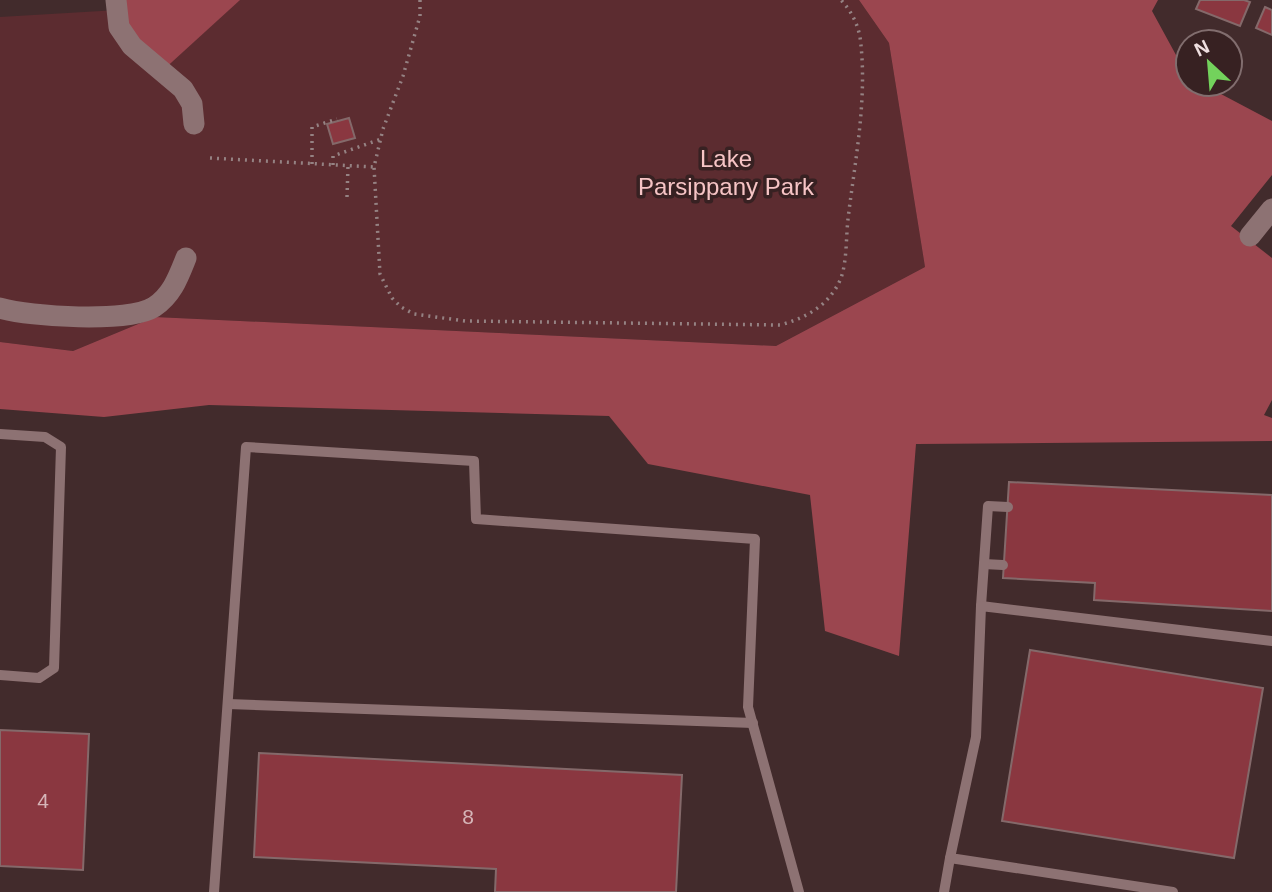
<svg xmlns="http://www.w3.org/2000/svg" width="1272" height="892" font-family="Helvetica,sans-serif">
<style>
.green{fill:#5c2c30}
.forest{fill:#9b464f}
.building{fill:#8a3740;stroke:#84696a;stroke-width:2}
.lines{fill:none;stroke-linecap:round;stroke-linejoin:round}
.path{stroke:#958283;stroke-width:3.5;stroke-dasharray:2 5;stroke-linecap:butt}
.lane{stroke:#8d7273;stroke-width:10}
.street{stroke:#8d7273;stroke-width:21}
.labels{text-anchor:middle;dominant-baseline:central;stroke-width:7;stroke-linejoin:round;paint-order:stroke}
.number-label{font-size:21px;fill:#d6b5b8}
.park-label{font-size:24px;fill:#f6c4c5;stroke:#372122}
</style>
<rect width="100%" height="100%" fill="#422b2c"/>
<path class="green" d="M135 0H859L889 43 925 267 776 346 155 317 73 351 0 342V17L135 9Z"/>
<g class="forest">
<path d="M125 0H240L161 72 126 40Z"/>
<path d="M859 0H1158L1152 11 1188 77V84H1202L1272 121V175L1231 226 1272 258V400L1264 415 1272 418V441L916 444 899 656 825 631 810 495 648 464 609 416 209 405 104 417 0 409V342L73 351 155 317 776 346 925 267 889 43Z"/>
</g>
<g class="building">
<path d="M1200 0H1244L1250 2 1240 26 1196 9Z"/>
<path d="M1265 7 1272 10V35L1256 28Z"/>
<path d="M349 118 355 138 333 144 327 124Z"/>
<path d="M1009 482 1272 495V611L1094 600 1095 583 1003 578Z"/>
<path d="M1030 650 1263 688 1234 858 1002 821Z"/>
<path d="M0 730 89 734 83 870 0 866Z"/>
<path d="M259 753 682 775 676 892H495L496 869 254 857Z"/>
</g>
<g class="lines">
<g class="path">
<path d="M420 0V16L403 76 383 129 374 167 380 274 392 298 401 307 414 314 465 321 780 325C806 318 830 305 841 278 847 261 846 237 848 219 855 160 868 97 860 37 857 22 851 11 841 0"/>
<path d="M210 158 374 167"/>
<path d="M312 164V127L337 119"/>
<path d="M333 165V156L381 139"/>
<path d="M347 197 348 166"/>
</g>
<g class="lane">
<path d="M0 434 45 437 61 447 54 668 39 678 0 675"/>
<path d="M984 564 1003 565"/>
<path d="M981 606 988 506 1008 507"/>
<path d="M228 704 753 723"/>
<path d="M214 892 246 447 474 461 476 519 755 539 748 707 799 892"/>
<path d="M944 892 950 858"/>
<path d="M1173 892 950 858 976 737 981 606 1272 641"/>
</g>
<g class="street">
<path d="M116 0 119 27 132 46 183 89 192 104 194 124"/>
<path d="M1250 236 1272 209"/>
<path d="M0 308C31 317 128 323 154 307 172 295 178 278 186 258"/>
</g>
</g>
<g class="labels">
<g class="number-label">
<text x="43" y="800">4</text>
<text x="468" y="816">8</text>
</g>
<g class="park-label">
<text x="726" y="158">Lake<tspan x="726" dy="28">Parsippany Park</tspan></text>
</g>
</g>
<g transform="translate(1209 63) rotate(334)"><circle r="33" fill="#372122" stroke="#816d6e" stroke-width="2"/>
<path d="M0-5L12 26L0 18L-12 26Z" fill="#73d25c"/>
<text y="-10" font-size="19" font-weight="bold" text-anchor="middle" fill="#efdfe0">N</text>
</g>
</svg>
